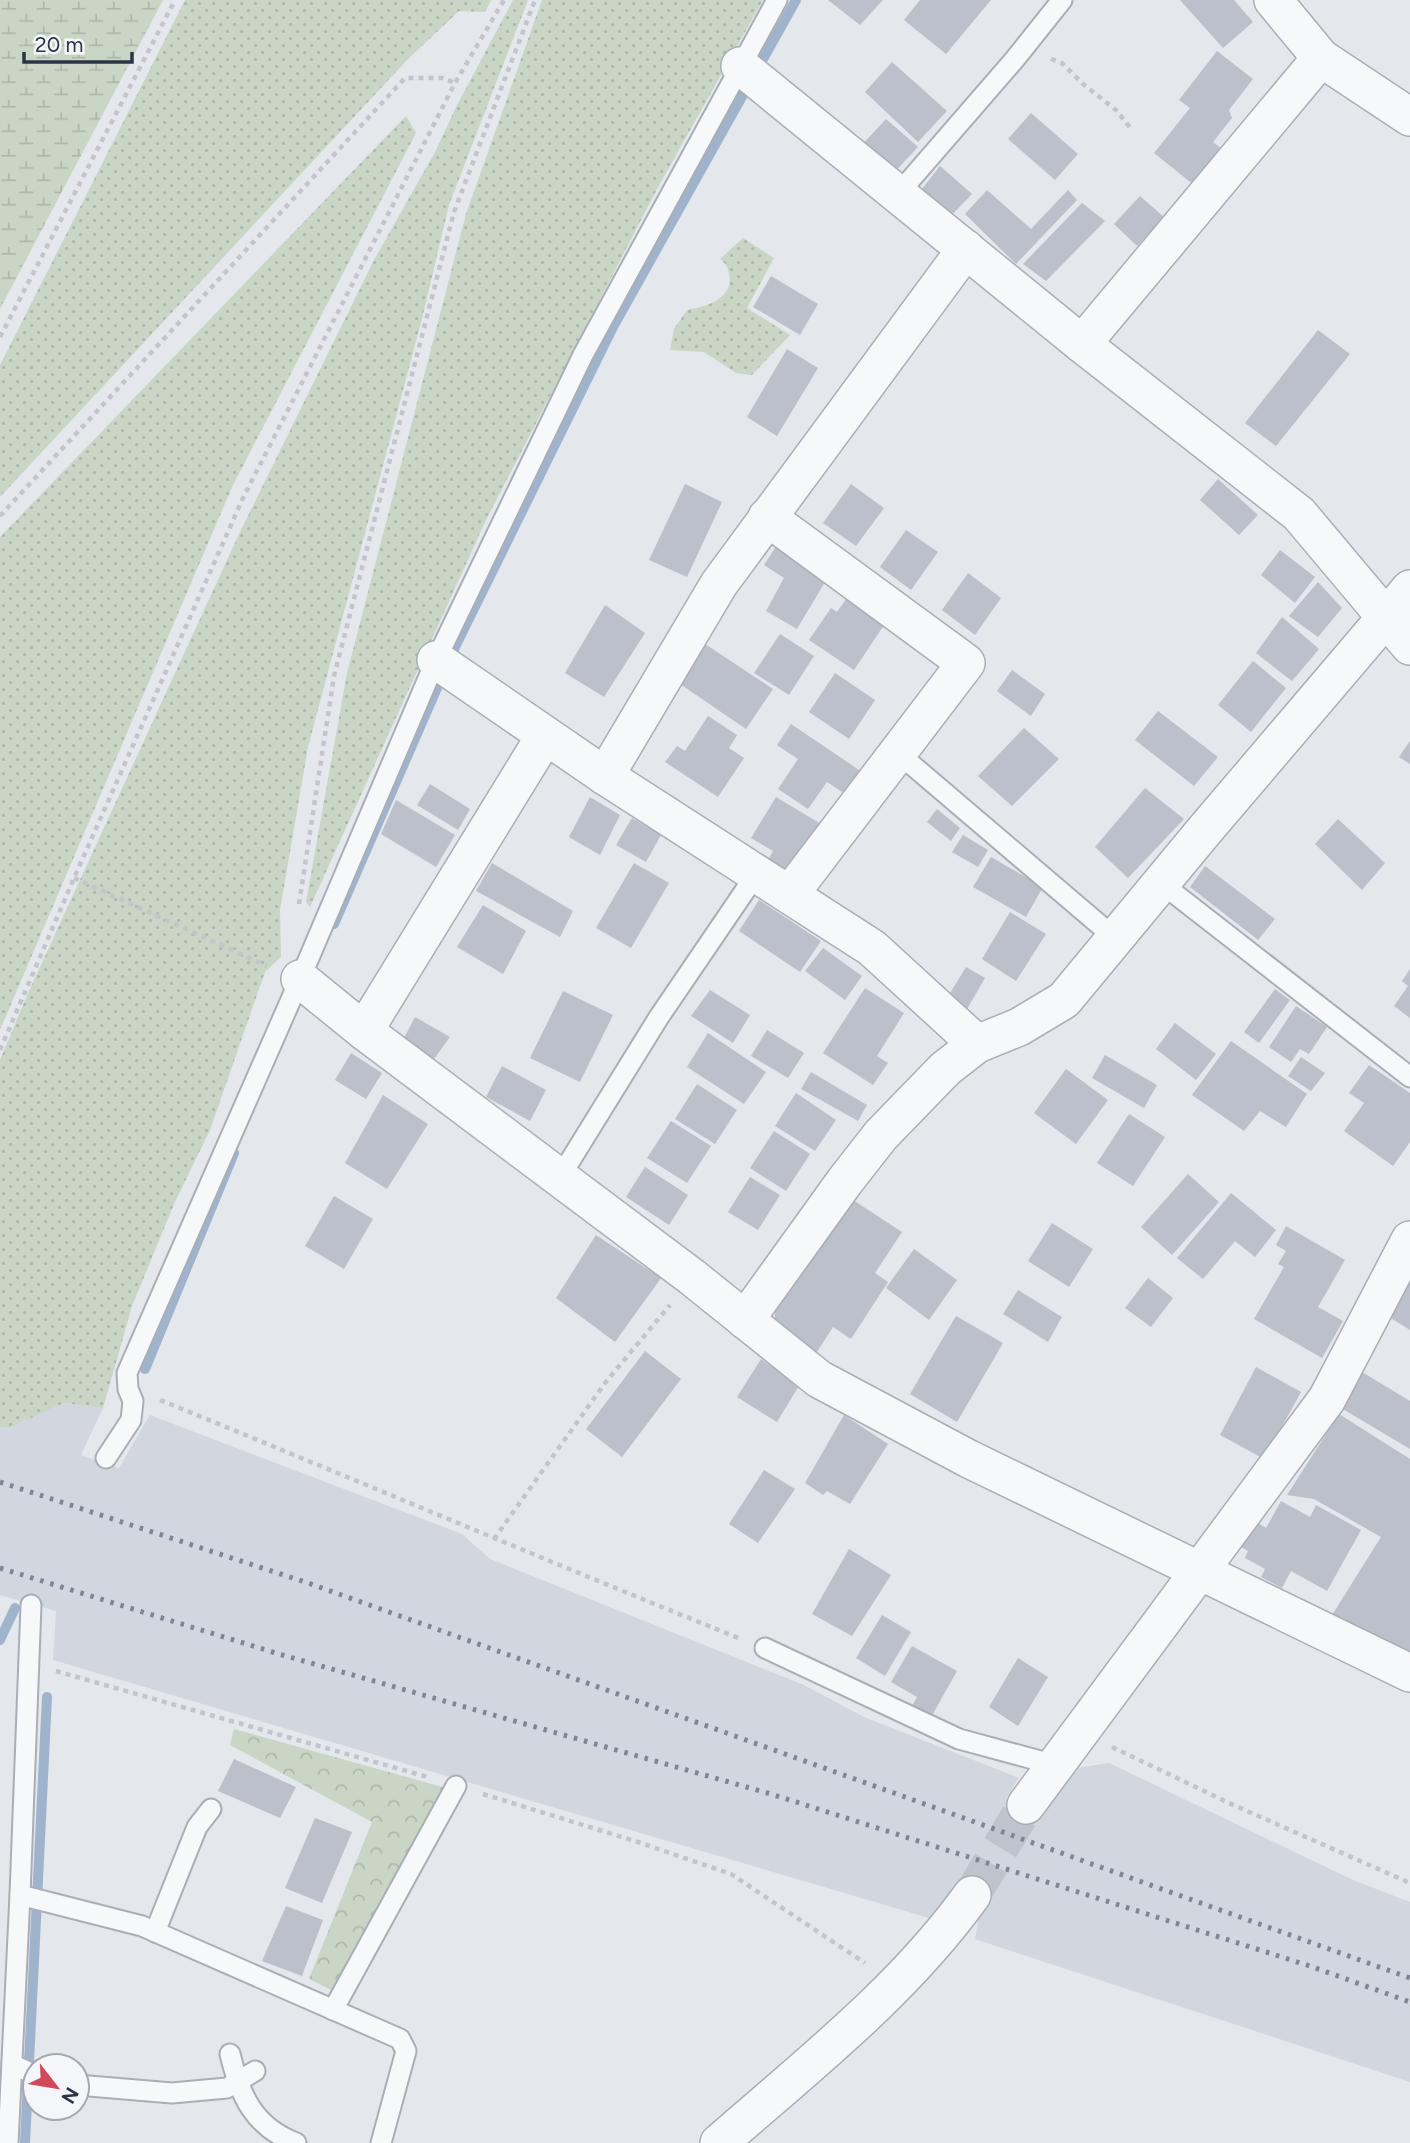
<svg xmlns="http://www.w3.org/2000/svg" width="1410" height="2143" font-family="Figtree,sans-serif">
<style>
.built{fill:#d2d6de}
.grass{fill:url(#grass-dots)}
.forest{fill:url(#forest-crowns)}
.wetland{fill:url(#wetland-marsh)}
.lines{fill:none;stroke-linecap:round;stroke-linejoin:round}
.stream{stroke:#9fb4cc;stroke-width:10}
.building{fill:#bbc0ca}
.street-tunnel{stroke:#bfc3cb;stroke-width:37;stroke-dasharray:37 18;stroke-linecap:butt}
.lane-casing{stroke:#a9aeb7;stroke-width:23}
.street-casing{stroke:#a9aeb7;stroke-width:40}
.path{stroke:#c2c5cb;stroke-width:4.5;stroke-dasharray:5 5;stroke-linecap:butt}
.lane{stroke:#f7f8fa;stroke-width:19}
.street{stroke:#f7f8fa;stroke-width:37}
.rail{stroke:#7d8696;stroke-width:5;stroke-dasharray:3.5 7;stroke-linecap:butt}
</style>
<defs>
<pattern id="grass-dots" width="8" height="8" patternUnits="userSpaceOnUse" patternTransform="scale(1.75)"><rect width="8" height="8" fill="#c9d6c5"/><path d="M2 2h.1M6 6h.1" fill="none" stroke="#adb8ab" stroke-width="1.8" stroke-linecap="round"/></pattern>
<pattern id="forest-crowns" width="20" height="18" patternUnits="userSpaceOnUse" patternTransform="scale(1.75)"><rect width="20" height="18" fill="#c9d6c5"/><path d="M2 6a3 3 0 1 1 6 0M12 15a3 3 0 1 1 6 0" fill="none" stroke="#adb8ab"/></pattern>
<pattern id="wetland-marsh" width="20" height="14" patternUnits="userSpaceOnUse" patternTransform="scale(1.75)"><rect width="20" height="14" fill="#c9d6c5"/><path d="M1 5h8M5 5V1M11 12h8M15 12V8" fill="none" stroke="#adb8ab"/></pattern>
</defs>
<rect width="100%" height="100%" fill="#e4e7ec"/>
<path class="built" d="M64 1403 103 1408 81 1455 119 1468 150 1415 462 1534 490 1559 804 1685 864 1717 1019 1778 1006 1798 1044 1810 1069 1769 1109 1763 1353 1880 1410 1902V2082L975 1939 982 1901 954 1884 936 1920 53 1660 56 1611 0 1595V1428L11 1427Z"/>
<g class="grass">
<path d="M185 0H491L485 12 459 11 408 59 0 497V365Z"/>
<path d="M513 0H528L449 205 422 319 308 747 280 910 281 957 265 972 210 1130 174 1204 132 1306 103 1408 64 1403 11 1427 0 1428V1060L28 993 239 534 374 260 435 152 457 105Z"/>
<path d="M542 0H763L657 189 486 520 310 907 306 902 347 673 466 214Z"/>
<path d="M406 116 416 133 233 485 0 1030V537Z"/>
<path d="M743 238 774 258 747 308 790 335 752 375 736 373 704 352 670 350 674 329 687 310C707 307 735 298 729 273 727 266 726 264 720 259Z"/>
</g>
<path class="forest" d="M234 1729 446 1788 335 1992 309 1979 372 1822 230 1745Z"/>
<path class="wetland" d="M0 0H163L0 309Z"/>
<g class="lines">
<g class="stream">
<path d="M334 924 454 649 613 327 796 0"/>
<path d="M145 1369 234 1153"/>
<path d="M0 1640 15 1608"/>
<path d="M25 2143 47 1697"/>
</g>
</g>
<g class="building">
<path d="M828 0H883L860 25Z"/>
<path d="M920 0H991L946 54 904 20Z"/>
<path d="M1180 0H1234L1253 22 1223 48Z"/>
<path d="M1217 51 1253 79 1229 110 1232 118 1213 142 1222 149 1194 185 1154 153 1190 108 1179 100Z"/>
<path d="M892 62 947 111 918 142 865 92Z"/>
<path d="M1031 113 1078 154 1055 180 1008 139Z"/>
<path d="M886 119 918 147 890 177 860 147Z"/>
<path d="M940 166 972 194 948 219 918 194Z"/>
<path d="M987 190 1031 229 1068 190 1077 200 1016 264 965 214Z"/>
<path d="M1140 196 1165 218 1137 246 1114 224Z"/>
<path d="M1082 203 1105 221 1046 281 1023 264Z"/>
<path d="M771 276 818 304 800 335 753 307Z"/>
<path d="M1318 330 1350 354 1276 446 1245 423Z"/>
<path d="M787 349 818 368 777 436 747 417Z"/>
<path d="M1218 479 1258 515 1239 535 1200 500Z"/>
<path d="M685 484 722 502 687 577 649 560Z"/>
<path d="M851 484 884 508 856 546 823 523Z"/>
<path d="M906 530 938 552 911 590 880 567Z"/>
<path d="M777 545 828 577 797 629 766 611 784 578 764 565Z"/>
<path d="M1280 550 1315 577 1295 603 1261 575Z"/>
<path d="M968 573 1001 598 975 635 942 610Z"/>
<path d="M1318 582 1342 608 1318 637 1289 616Z"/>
<path d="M846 599 884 625 854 670 809 640 831 608 837 612Z"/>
<path d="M605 605 645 633 604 697 565 673Z"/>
<path d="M1282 617 1319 649 1292 681 1256 653Z"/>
<path d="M780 634 814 656 789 695 754 673Z"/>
<path d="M705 644 773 689 746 729 680 684Z"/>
<path d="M1253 661 1286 688 1251 732 1218 705Z"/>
<path d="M1012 670 1045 694 1031 716 997 691Z"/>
<path d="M835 673 875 700 849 739 809 712Z"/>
<path d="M1158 711 1218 757 1194 786 1135 740Z"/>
<path d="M708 716 737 735 729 748 744 758 718 797 665 762 677 746 685 751Z"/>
<path d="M791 724 868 776 853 799 827 782 808 809 778 789 798 759 777 745Z"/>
<path d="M1024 728 1059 759 1012 806 978 776Z"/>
<path d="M1410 741V764L1399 757Z"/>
<path d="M430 784 470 809 458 830 417 805Z"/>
<path d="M1145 788 1184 819 1128 878 1095 847Z"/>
<path d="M590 797 620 815 600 855 569 837Z"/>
<path d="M776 797 821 824 789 875 767 862 773 851 751 838Z"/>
<path d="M396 800 455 835 436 867 381 834Z"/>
<path d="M937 809 960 828 951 841 927 822Z"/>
<path d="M632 818 661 835 646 862 616 845Z"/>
<path d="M1338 819 1385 863 1362 890 1315 844Z"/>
<path d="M963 835 988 850 978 867 952 852Z"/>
<path d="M991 857 1043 887 1026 917 973 887Z"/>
<path d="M492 863 573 911 560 937 476 891Z"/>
<path d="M634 863 669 883 631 948 596 928Z"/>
<path d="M1205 866 1275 919 1258 940 1190 887Z"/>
<path d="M759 900 821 941 800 972 739 931Z"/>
<path d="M483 905 526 931 503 974 457 947Z"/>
<path d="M1010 912 1046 934 1016 981 982 959Z"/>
<path d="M823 948 862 976 845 1000 805 971Z"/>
<path d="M966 967 985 978 967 1009 947 998Z"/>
<path d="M1410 969V1018L1394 1006 1408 986 1402 981Z"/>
<path d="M865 988 904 1013 877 1056 888 1063 873 1085 823 1053Z"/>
<path d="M1275 989 1290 1000 1259 1043 1244 1032Z"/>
<path d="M710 990 750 1015 733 1043 691 1016Z"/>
<path d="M563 991 613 1015 580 1082 530 1058Z"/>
<path d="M1296 1006 1327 1027 1309 1054 1300 1049 1291 1062 1269 1047Z"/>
<path d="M415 1017 450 1037 431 1063 402 1042Z"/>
<path d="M1175 1023 1216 1054 1196 1080 1156 1049Z"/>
<path d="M767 1030 804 1053 788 1078 751 1056Z"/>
<path d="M708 1033 766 1072 744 1104 687 1067Z"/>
<path d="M1231 1041 1307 1094 1286 1127 1260 1111 1244 1131 1192 1095Z"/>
<path d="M351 1053 382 1073 366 1099 335 1080Z"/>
<path d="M1105 1055 1157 1085 1144 1108 1092 1078Z"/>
<path d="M1301 1057 1325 1073 1311 1091 1288 1076Z"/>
<path d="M1369 1065 1410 1093V1142L1393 1166 1344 1131 1364 1103 1349 1093Z"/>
<path d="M502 1066 546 1090 530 1121 486 1097Z"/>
<path d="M1066 1069 1108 1100 1076 1144 1034 1113Z"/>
<path d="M811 1072 867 1105 858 1121 801 1089Z"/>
<path d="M697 1084 737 1110 715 1144 675 1119Z"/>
<path d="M796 1093 836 1120 815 1151 775 1126Z"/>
<path d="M383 1095 428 1124 387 1189 345 1163Z"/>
<path d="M1129 1114 1165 1137 1133 1186 1097 1163Z"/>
<path d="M671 1121 711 1146 687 1183 647 1158Z"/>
<path d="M774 1131 810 1154 786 1191 750 1168Z"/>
<path d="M645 1167 688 1195 669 1225 626 1197Z"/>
<path d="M1188 1174 1219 1202 1172 1255 1141 1227Z"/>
<path d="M750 1177 780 1195 758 1230 728 1212Z"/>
<path d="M1231 1193 1276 1230 1255 1257 1235 1241 1203 1279 1177 1258Z"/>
<path d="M334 1196 373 1219 344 1269 305 1246Z"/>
<path d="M850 1198 902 1232 875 1273 888 1282 851 1339 833 1327 813 1358 774 1332 775 1312Z"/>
<path d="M1052 1223 1093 1249 1069 1287 1028 1261Z"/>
<path d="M1286 1226 1345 1260 1318 1307 1343 1321 1322 1358 1254 1319 1284 1267 1278 1264 1286 1251 1276 1245Z"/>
<path d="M596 1235 661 1278 615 1342 556 1298Z"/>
<path d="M914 1249 957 1280 929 1320 886 1288Z"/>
<path d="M1148 1278 1173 1298 1151 1327 1125 1308Z"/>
<path d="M1410 1282V1330L1389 1317Z"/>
<path d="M1018 1290 1062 1317 1048 1342 1003 1314Z"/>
<path d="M956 1316 1003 1343 957 1422 910 1394Z"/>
<path d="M645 1351 681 1379 622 1457 586 1429Z"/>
<path d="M761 1359 800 1384 777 1422 737 1397Z"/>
<path d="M1256 1367 1301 1392 1264 1459 1220 1435Z"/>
<path d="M1362 1372 1410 1401V1449L1341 1408Z"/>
<path d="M1339 1414 1410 1459V1655L1358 1632 1332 1615 1381 1537 1314 1499 1287 1495Z"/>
<path d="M844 1415 888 1444 850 1504 827 1491 823 1495 805 1483Z"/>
<path d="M764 1470 795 1489 758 1543 729 1524Z"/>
<path d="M1281 1501 1310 1517 1316 1505 1361 1530 1327 1591 1291 1571 1282 1588 1261 1577 1265 1569 1245 1558 1248 1551 1241 1547 1255 1521 1266 1528Z"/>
<path d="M849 1549 891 1575 852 1636 812 1614Z"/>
<path d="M882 1615 911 1632 885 1676 856 1658Z"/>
<path d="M912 1646 957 1671 930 1719 911 1708 917 1697 891 1682Z"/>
<path d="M1018 1658 1048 1677 1018 1726 989 1707Z"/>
<path d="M234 1759 296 1787 280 1818 218 1791Z"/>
<path d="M315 1818 352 1832 322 1903 285 1888Z"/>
<path d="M286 1906 323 1920 302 1976 262 1961Z"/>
</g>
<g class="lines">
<path class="street-tunnel" d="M972 1895 1026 1805"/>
<g class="lane-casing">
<g id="lane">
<path d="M898 194 1015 59 1062 0"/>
<path d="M898 753 1115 938"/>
<path d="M1161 883 1410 1077"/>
<path d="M560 1177 659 1017 757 873"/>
<path d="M106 1458 131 1420 133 1401 128 1389 127 1373 300 979 436 660 583 355 777 0"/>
<path d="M765 1648 959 1739 1055 1765"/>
<path d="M20 1895 142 1926 400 2039 406 2051 381 2143"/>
<path d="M155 1932 197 1827 211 1809"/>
<path d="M333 2010 456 1786"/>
<path d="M230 2054C240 2096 254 2127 296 2143"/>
<path d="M12 2064 35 2075"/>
<path d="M77 2085 172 2093 227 2088 255 2071"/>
<path d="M8 2143 20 1895 31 1605"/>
</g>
</g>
<g class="street-casing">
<g id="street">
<path d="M1273 0 1321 58 1410 117"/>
<path d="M740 66 1082 344 1299 514 1410 646"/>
<path d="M1082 344 1321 58"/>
<path d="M767 517 966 663 790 894"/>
<path d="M436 660 605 776 872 948 977 1044"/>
<path d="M605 776 719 584 966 249"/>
<path d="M300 979 364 1031 692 1277 819 1379 969 1459 1410 1673"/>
<path d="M364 1031 545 736"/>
<path d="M745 1320 845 1181 881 1135 945 1069 977 1044 1019 1027 1064 1000 1204 831 1410 589"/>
<path d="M1026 1805 1327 1399 1410 1240"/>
<path d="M719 2143C807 2066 903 1991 972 1895"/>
</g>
</g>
<g class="path">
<path d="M1051 59 1062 63 1083 84 1116 110 1132 130"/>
<path d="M0 337 175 0"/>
<path d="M0 516 405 78H443L455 83"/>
<path d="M74 878 267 966"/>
<path d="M299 904 334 676 454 212 535 0"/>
<path d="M0 1050 74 878 243 498 455 83 504 0"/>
<path d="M160 1400C354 1479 547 1561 741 1639"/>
<path d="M494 1539 605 1383 670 1305"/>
<path d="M56 1671 431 1778"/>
<path d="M1112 1747 1229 1803 1410 1883"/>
<path d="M483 1794 638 1842 731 1874 865 1963"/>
</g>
<use href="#lane" class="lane"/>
<use href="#street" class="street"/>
<g class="rail">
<path d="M0 1482 308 1583 1410 1978"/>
<path d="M0 1568 279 1654 771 1794 1310 1966 1410 2002"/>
</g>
</g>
<g transform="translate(56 2087) rotate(121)"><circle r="33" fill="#f4f6f9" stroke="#a4a8b1" stroke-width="2"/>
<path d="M0-5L12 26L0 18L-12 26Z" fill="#d1495b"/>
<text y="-10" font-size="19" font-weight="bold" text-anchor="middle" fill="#2b3445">N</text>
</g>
<path d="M24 52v10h108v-10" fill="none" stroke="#2b3445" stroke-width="3.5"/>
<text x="35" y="52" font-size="21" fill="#2b3445" stroke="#f4f6f9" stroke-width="5" paint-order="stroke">20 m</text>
</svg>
